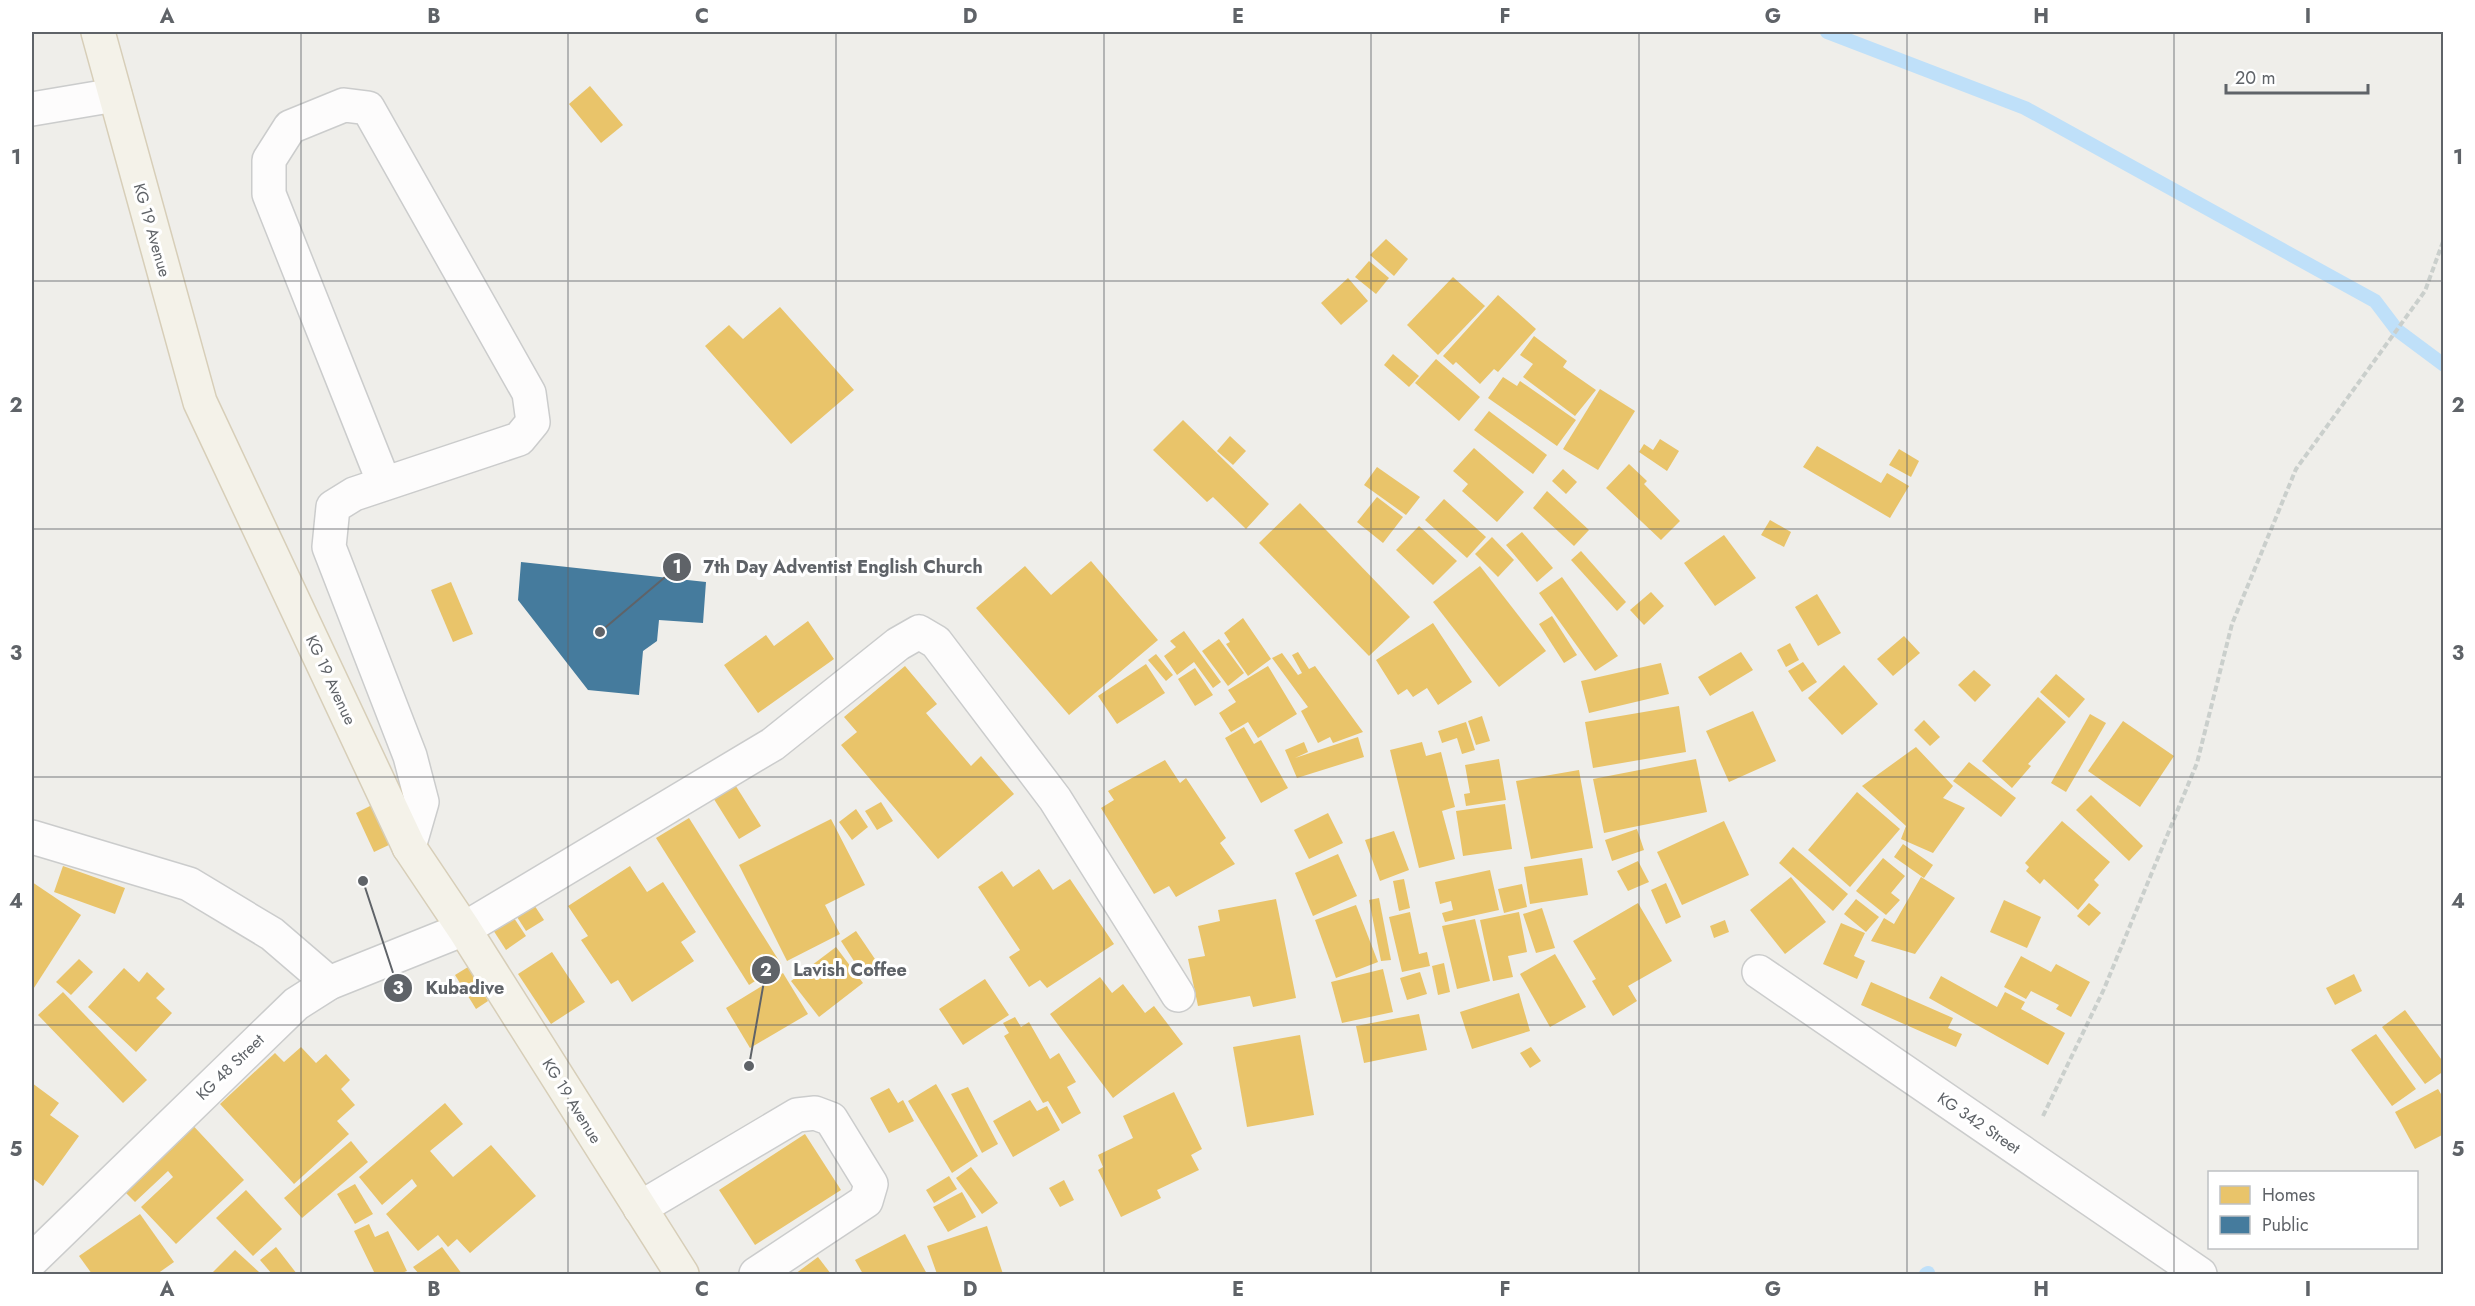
<svg xmlns="http://www.w3.org/2000/svg" width="2475" height="1306" font-family="Jost,sans-serif">
<style>
.homes{fill:#e9c46a}
.public{fill:#457b9d}
.lines{fill:none;stroke-linecap:round;stroke-linejoin:round}
.stream{stroke:#bfe0f9;stroke-width:14}
.minor-casing{stroke:#cbcccc;stroke-width:36}
.major-casing{stroke:#d7ceb8;stroke-width:36}
.path{stroke:#cacfcc;stroke-width:4;stroke-dasharray:6 3;stroke-linecap:butt}
.minor{stroke:#fdfcfc;stroke-width:33}
.major{stroke:#f4f2e9;stroke-width:33}
.grid{fill:none;stroke:#5f6368;stroke-width:1.5;stroke-opacity:0.55}
.labels{text-anchor:middle;dominant-baseline:central;stroke-width:6;stroke-linejoin:round;paint-order:stroke}
.street-label{font-size:16px;fill:#5f6368;stroke:#fff}
.leader{fill:none;stroke:#5f6368;stroke-width:2}
.callout-dot{fill:#5f6368;stroke:#fff;stroke-width:2}
.mark-label{font-size:18px;text-anchor:middle;font-weight:bold;fill:#fff}
.callout-label{font-size:18px;text-anchor:middle;font-weight:bold;fill:#5f6368;stroke:#fff;stroke-width:6;stroke-linejoin:round;paint-order:stroke}
.neatline{fill:none;stroke:#5f6368;stroke-width:2}
.grid-label{font-size:20px;text-anchor:middle;font-weight:bold;fill:#5f6368}
</style>
<rect width="100%" height="100%" fill="#efeeea"/>
<g class="homes">
<path d="M590 86 623 125 601 143 569 104Z"/>
<path d="M1386 239 1408 259 1394 276 1370 255Z"/>
<path d="M1369 261 1389 278 1376 294 1355 277Z"/>
<path d="M1453 277 1485 306 1438 355 1407 325Z"/>
<path d="M1348 278 1368 301 1341 325 1321 303Z"/>
<path d="M1498 295 1536 329 1498 372 1494 369 1480 384 1456 362 1453 365 1443 356Z"/>
<path d="M780 307 854 390 791 444 705 346 729 325 743 339Z"/>
<path d="M1534 336 1567 361 1563 367 1596 390 1575 416 1523 377 1533 364 1520 355Z"/>
<path d="M1393 354 1419 376 1409 387 1384 365Z"/>
<path d="M1436 359 1480 397 1459 421 1415 383Z"/>
<path d="M1503 377 1517 386 1520 381 1576 420 1557 446 1488 398Z"/>
<path d="M1600 389 1635 411 1598 470 1563 449Z"/>
<path d="M1489 411 1547 455 1533 474 1474 430Z"/>
<path d="M1183 420 1269 504 1246 529 1213 497 1207 502 1153 450Z"/>
<path d="M1230 436 1246 451 1233 465 1217 451Z"/>
<path d="M1660 439 1679 451 1667 471 1639 452 1644 444 1653 450Z"/>
<path d="M1817 446 1881 483 1887 473 1909 486 1890 518 1803 467Z"/>
<path d="M1474 448 1524 492 1497 522 1462 491 1468 484 1453 471Z"/>
<path d="M1899 449 1919 461 1911 477 1889 465Z"/>
<path d="M1629 464 1647 481 1644 484 1680 521 1661 540 1606 488Z"/>
<path d="M1377 467 1420 497 1406 515 1364 485Z"/>
<path d="M1563 469 1577 482 1566 494 1552 481Z"/>
<path d="M1547 491 1589 530 1574 546 1533 508Z"/>
<path d="M1377 497 1403 517 1383 543 1357 522Z"/>
<path d="M1444 499 1486 537 1467 558 1425 520Z"/>
<path d="M1300 503 1410 617 1369 656 1259 543Z"/>
<path d="M1770 520 1791 532 1784 547 1761 535Z"/>
<path d="M1419 526 1457 561 1433 585 1396 550Z"/>
<path d="M1522 532 1553 568 1537 582 1506 545Z"/>
<path d="M1724 535 1756 578 1715 606 1684 563Z"/>
<path d="M1492 537 1514 560 1498 577 1475 554Z"/>
<path d="M1581 551 1626 602 1617 611 1571 560Z"/>
<path d="M1091 561 1158 640 1069 715 976 608 1025 566 1051 595Z"/>
<path d="M1480 566 1546 651 1499 687 1433 602Z"/>
<path d="M1562 577 1618 656 1595 671 1539 593Z"/>
<path d="M451 582 473 634 453 642 431 590Z"/>
<path d="M1651 592 1664 606 1644 625 1630 610Z"/>
<path d="M1817 594 1841 633 1818 646 1795 607Z"/>
<path d="M1552 616 1577 655 1564 663 1539 624Z"/>
<path d="M1243 618 1271 659 1248 676 1226 644 1230 642 1224 633Z"/>
<path d="M808 621 834 659 758 713 724 665 766 635 774 646Z"/>
<path d="M1433 623 1472 682 1438 705 1427 688 1413 697 1407 689 1398 695 1376 660Z"/>
<path d="M1184 631 1221 682 1213 688 1194 662 1177 675 1164 656 1176 647 1170 641Z"/>
<path d="M1904 636 1920 653 1893 676 1877 659Z"/>
<path d="M1219 639 1244 673 1228 686 1202 651Z"/>
<path d="M1790 643 1799 660 1786 667 1777 650Z"/>
<path d="M1298 652 1309 669 1315 666 1363 732 1333 743 1330 737 1318 743 1301 711 1308 707 1272 658 1282 653 1298 675 1302 673 1292 655Z"/>
<path d="M1741 652 1753 670 1710 696 1698 677Z"/>
<path d="M1156 654 1173 675 1166 681 1148 660Z"/>
<path d="M1803 662 1817 682 1802 692 1788 671Z"/>
<path d="M1661 663 1669 694 1589 713 1581 681Z"/>
<path d="M1146 664 1165 693 1117 724 1098 696Z"/>
<path d="M1844 665 1878 704 1842 735 1808 698Z"/>
<path d="M905 666 937 704 926 713 971 766 981 756 1014 794 938 859 841 745 857 732 844 717Z"/>
<path d="M1268 666 1297 714 1258 738 1248 722 1231 732 1219 713 1236 702 1228 690Z"/>
<path d="M1195 668 1213 695 1195 706 1178 679Z"/>
<path d="M1974 670 1991 685 1975 702 1958 685Z"/>
<path d="M2056 674 2085 699 2069 718 2040 692Z"/>
<path d="M2038 697 2066 722 2028 764 2031 766 2012 788 1982 761Z"/>
<path d="M1679 706 1686 752 1593 768 1585 722Z"/>
<path d="M1753 711 1776 761 1729 782 1706 731Z"/>
<path d="M2090 714 2106 723 2066 792 2051 783Z"/>
<path d="M1482 716 1490 741 1476 745 1468 721Z"/>
<path d="M1924 720 1940 737 1930 746 1914 730Z"/>
<path d="M2123 721 2174 756 2140 807 2088 771Z"/>
<path d="M1466 722 1475 750 1462 754 1457 738 1442 743 1438 731Z"/>
<path d="M1244 727 1254 744 1261 740 1288 788 1261 803 1225 738Z"/>
<path d="M1358 737 1364 757 1297 778 1285 750 1304 742 1308 752 1295 758Z"/>
<path d="M1422 742 1426 756 1441 752 1455 807 1442 811 1455 859 1419 868 1390 750Z"/>
<path d="M1916 747 1953 786 1943 798 1965 808 1933 853 1901 839 1906 826 1862 786Z"/>
<path d="M1499 759 1506 800 1466 806 1464 794 1470 793 1465 765Z"/>
<path d="M1696 759 1707 812 1604 833 1593 779Z"/>
<path d="M1165 760 1180 783 1186 778 1226 838 1220 843 1235 864 1176 897 1169 886 1154 894 1101 808 1114 800 1108 791Z"/>
<path d="M1969 762 2016 798 2001 817 1953 781Z"/>
<path d="M1579 770 1593 848 1531 859 1516 781Z"/>
<path d="M734 783 761 826 739 839 712 796Z"/>
<path d="M1857 792 1900 829 1850 887 1808 850Z"/>
<path d="M2091 795 2143 846 2129 861 2076 810Z"/>
<path d="M881 802 893 821 877 830 865 811Z"/>
<path d="M1505 804 1512 849 1463 856 1456 811Z"/>
<path d="M372 805 391 844 374 852 356 813Z"/>
<path d="M856 809 868 827 852 840 839 822Z"/>
<path d="M1328 813 1343 843 1309 859 1294 830Z"/>
<path d="M689 818 781 964 749 985 656 838Z"/>
<path d="M831 819 865 885 825 905 840 934 787 961 739 865Z"/>
<path d="M1724 821 1749 875 1682 905 1657 852Z"/>
<path d="M2062 821 2110 862 2094 880 2099 885 2078 910 2044 879 2040 884 2026 871 2029 867 2025 863Z"/>
<path d="M1637 829 1644 850 1612 861 1605 840Z"/>
<path d="M1394 831 1409 870 1380 881 1365 840Z"/>
<path d="M1903 844 1933 865 1924 878 1894 857Z"/>
<path d="M1793 847 1848 894 1833 911 1779 863Z"/>
<path d="M1338 854 1357 896 1313 916 1295 873Z"/>
<path d="M1582 858 1588 895 1530 904 1524 867Z"/>
<path d="M1883 858 1905 876 1891 893 1900 900 1886 915 1856 891Z"/>
<path d="M1638 861 1649 882 1628 891 1617 871Z"/>
<path d="M63 866 125 888 115 914 54 892Z"/>
<path d="M630 866 647 892 663 882 696 932 681 942 694 961 632 1002 618 980 611 984 581 940 588 936 568 906Z"/>
<path d="M1039 869 1053 890 1070 879 1114 944 1047 988 1040 980 1029 987 1009 957 1020 950 978 887 1002 871 1013 887Z"/>
<path d="M1490 870 1499 910 1445 922 1442 913 1453 910 1451 901 1440 904 1435 882Z"/>
<path d="M1791 877 1826 922 1785 954 1750 910Z"/>
<path d="M1921 877 1955 898 1915 954 1871 941 1884 918 1894 924Z"/>
<path d="M1404 879 1410 908 1399 911 1393 881Z"/>
<path d="M32 882 81 915 32 991Z"/>
<path d="M1666 883 1681 917 1666 924 1651 890Z"/>
<path d="M1522 884 1527 907 1504 913 1498 889Z"/>
<path d="M527 894 544 920 526 931 510 906Z"/>
<path d="M1379 898 1391 960 1381 961 1369 900Z"/>
<path d="M1276 899 1296 998 1253 1007 1250 996 1198 1006 1188 959 1205 956 1198 926 1220 921 1218 910Z"/>
<path d="M1856 899 1879 917 1866 932 1844 914Z"/>
<path d="M2004 900 2041 917 2027 948 1990 932Z"/>
<path d="M1638 903 1672 961 1628 986 1637 1001 1613 1016 1592 981 1596 979 1573 941Z"/>
<path d="M2089 903 2101 913 2089 926 2077 916Z"/>
<path d="M1356 905 1378 962 1336 978 1315 920Z"/>
<path d="M506 906 526 936 506 950 486 919Z"/>
<path d="M1542 908 1555 948 1536 953 1523 914Z"/>
<path d="M1410 912 1419 954 1427 952 1430 966 1402 972 1389 917Z"/>
<path d="M1519 912 1527 952 1508 956 1513 977 1493 981 1480 920Z"/>
<path d="M1475 919 1490 981 1457 989 1442 926Z"/>
<path d="M1725 920 1729 932 1714 938 1710 926Z"/>
<path d="M1841 923 1865 933 1854 956 1865 961 1857 979 1823 964Z"/>
<path d="M856 931 879 965 863 975 841 941Z"/>
<path d="M836 947 863 983 819 1017 791 981Z"/>
<path d="M552 952 585 1002 551 1024 518 974Z"/>
<path d="M1555 954 1586 1007 1550 1027 1520 974Z"/>
<path d="M2021 956 2051 972 2056 964 2090 982 2071 1017 2056 1009 2059 1005 2031 991 2026 999 2004 987Z"/>
<path d="M79 959 93 972 71 995 56 982Z"/>
<path d="M1444 963 1450 992 1438 995 1432 966Z"/>
<path d="M468 967 488 1001 476 1009 455 975Z"/>
<path d="M124 968 139 982 147 972 165 989 156 998 172 1013 136 1052 88 1007Z"/>
<path d="M1383 969 1393 1012 1342 1023 1331 982Z"/>
<path d="M1420 972 1427 994 1407 1000 1400 978Z"/>
<path d="M783 973 808 1014 750 1048 726 1008Z"/>
<path d="M2354 974 2362 991 2335 1005 2326 988Z"/>
<path d="M1941 976 1997 1007 2005 992 2025 1002 2021 1009 2065 1033 2048 1065 1929 998Z"/>
<path d="M1100 977 1112 993 1123 984 1145 1013 1154 1006 1183 1044 1113 1098 1050 1014Z"/>
<path d="M985 979 1009 1015 963 1045 939 1009Z"/>
<path d="M1871 982 1953 1018 1948 1028 1962 1034 1956 1047 1861 1005Z"/>
<path d="M63 992 147 1080 123 1103 38 1015Z"/>
<path d="M1519 993 1530 1031 1472 1049 1460 1012Z"/>
<path d="M2405 1010 2444 1063V1071L2425 1084 2382 1027Z"/>
<path d="M1419 1014 1427 1050 1364 1063 1356 1026Z"/>
<path d="M1015 1017 1021 1027 1029 1022 1050 1059 1059 1053 1076 1082 1067 1087 1081 1113 1062 1124 1048 1101 1043 1103 1004 1036 1009 1033 1003 1023Z"/>
<path d="M2376 1034 2416 1089 2392 1106 2351 1050Z"/>
<path d="M1300 1035 1314 1115 1247 1127 1233 1047Z"/>
<path d="M301 1047 316 1063 326 1054 350 1080 341 1089 355 1105 337 1121 349 1134 294 1184 220 1104 275 1053 284 1062Z"/>
<path d="M1531 1047 1541 1061 1530 1068 1520 1053Z"/>
<path d="M32 1083 59 1103 50 1115 79 1136 43 1186 32 1178Z"/>
<path d="M936 1084 978 1156 952 1173 908 1101Z"/>
<path d="M968 1087 998 1144 982 1153 951 1094Z"/>
<path d="M889 1088 898 1103 903 1100 914 1121 889 1133 870 1098Z"/>
<path d="M2438 1089 2444 1099V1134L2415 1149 2395 1112Z"/>
<path d="M1174 1092 1202 1149 1191 1155 1199 1170 1157 1190 1161 1198 1121 1217 1098 1170 1103 1167 1098 1155 1133 1138 1123 1116Z"/>
<path d="M1030 1100 1037 1111 1047 1106 1060 1130 1013 1157 993 1121Z"/>
<path d="M445 1103 463 1124 430 1151 453 1177 491 1145 536 1196 470 1253 457 1239 448 1247 438 1235 418 1251 386 1214 417 1186 412 1179 382 1205 359 1177Z"/>
<path d="M186 1118 244 1180 176 1244 141 1207 173 1177 168 1171 135 1202 117 1184Z"/>
<path d="M805 1134 841 1190 755 1245 719 1190Z"/>
<path d="M351 1141 368 1162 302 1218 284 1198Z"/>
<path d="M971 1167 998 1203 982 1214 956 1178Z"/>
<path d="M949 1176 957 1189 934 1203 926 1190Z"/>
<path d="M1064 1180 1074 1200 1060 1207 1049 1188Z"/>
<path d="M355 1184 373 1214 355 1224 337 1194Z"/>
<path d="M246 1190 282 1229 253 1256 216 1218Z"/>
<path d="M962 1192 976 1217 948 1232 933 1207Z"/>
<path d="M140 1214 174 1262 157 1274H92L79 1256Z"/>
<path d="M369 1224 375 1237 388 1231 407 1271 399 1274H375L354 1231Z"/>
<path d="M987 1226 1003 1274H937L927 1246Z"/>
<path d="M905 1234 927 1274H863L855 1260Z"/>
<path d="M276 1247 297 1274H272L260 1260Z"/>
<path d="M442 1247 462 1274H419L413 1267Z"/>
<path d="M235 1250 259 1272 257 1274H211Z"/>
<path d="M818 1257 831 1274H795Z"/>
</g>
<path class="public" d="M521 562 706 582 703 623 659 620 657 641 643 651 639 695 588 690 518 600Z"/>
<g class="lines">
<g class="stream">
<path d="M1827 32 2025 108 2375 301 2397 330 2444 365"/>
<path d="M1926 1274 1928 1273"/>
</g>
<g class="minor-casing">
<g id="minor">
<path d="M32 109 115 95"/>
<path d="M384 483 269 194V160L290 127 344 105 368 108 529 393 533 422 519 439 354 494 333 507 329 547 410 756 422 802 409 847"/>
<path d="M32 837 189 884 272 934 329 983"/>
<path d="M1759 972 2200 1274"/>
<path d="M640 1208 797 1115 815 1113 831 1119 871 1184 866 1201 756 1274"/>
<path d="M32 1260 296 1004 329 983 464 929 773 744 898 644 919 632 936 642 1055 799 1178 995"/>
</g>
</g>
<g class="major-casing">
<path id="major" d="M98 32 200 402 409 847 464 929 682 1274"/>
</g>
<path class="path" d="M2043 1116 2104 989 2197 763 2232 624 2296 469 2425 291 2444 239"/>
<use href="#minor" class="minor"/>
<use href="#major" class="major"/>
</g>
<path class="grid" d="M301 32V1274M568 32V1274M836 32V1274M1104 32V1274M1371 32V1274M1639 32V1274M1907 32V1274M2174 32V1274M32 281H2444M32 529H2444M32 777H2444M32 1025H2444"/>
<g class="labels">
<g class="street-label">
<text transform="translate(152 230) rotate(74)">KG 19 Avenue</text>
<text transform="translate(331 680) rotate(65)">KG 19 Avenue</text>
<text transform="translate(230 1067) rotate(-44)">KG 48 Street</text>
<text transform="translate(572 1101) rotate(58)">KG 19 Avenue</text>
<text transform="translate(1979 1123) rotate(34)">KG 342 Street</text>
</g>
</g>
<path class="leader" d="M600 632L677 567M749 1066L766 970M363 881L398 988"/>
<g class="callout-dot">
<circle cx="600" cy="632" r="6"/>
<circle cx="749" cy="1066" r="6"/>
<circle cx="363" cy="881" r="6"/>
<circle cx="677" cy="567" r="15"/>
<circle cx="766" cy="970" r="15"/>
<circle cx="398" cy="988" r="15"/>
</g>
<g class="mark-label">
<text x="677" y="573">1</text>
<text x="766" y="976">2</text>
<text x="398" y="994">3</text>
</g>
<g class="callout-label">
<text x="843" y="573">7th Day Adventist English Church</text>
<text x="850" y="976">Lavish Coffee</text>
<text x="465" y="994">Kubadive</text>
</g>
<rect width="2475" height="1306" fill="none" stroke="#ffffff" stroke-width="66"/>
<rect x="2208" y="1171" width="210" height="78" fill="#ffffff" stroke="#bfc1c3" stroke-width="1.5"/>
<rect x="2220" y="1186" width="30" height="18" fill="#e9c46a" stroke="#bfc1c3" stroke-width="1.5"/>
<text x="2262" y="1201" font-size="18" fill="#5f6368">Homes</text>
<rect x="2220" y="1216" width="30" height="18" fill="#457b9d" stroke="#bfc1c3" stroke-width="1.5"/>
<text x="2262" y="1231" font-size="18" fill="#5f6368">Public</text>
<path d="M2226 84v9h142v-9" fill="none" stroke="#5f6368" stroke-width="3"/>
<text x="2235" y="84" font-size="18" fill="#5f6368" stroke="#ffffff" stroke-width="4.5" paint-order="stroke">20 m</text>
<rect x="33" y="33" width="2409" height="1240" class="neatline"/>
<g class="grid-label">
<text x="167" y="23">A</text>
<text x="434" y="23">B</text>
<text x="702" y="23">C</text>
<text x="970" y="23">D</text>
<text x="1238" y="23">E</text>
<text x="1505" y="23">F</text>
<text x="1773" y="23">G</text>
<text x="2041" y="23">H</text>
<text x="2308" y="23">I</text>
<text x="16" y="164">1</text>
<text x="2458" y="164">1</text>
<text x="16" y="412">2</text>
<text x="2458" y="412">2</text>
<text x="16" y="660">3</text>
<text x="2458" y="660">3</text>
<text x="16" y="908">4</text>
<text x="2458" y="908">4</text>
<text x="16" y="1156">5</text>
<text x="2458" y="1156">5</text>
<text x="167" y="1296">A</text>
<text x="434" y="1296">B</text>
<text x="702" y="1296">C</text>
<text x="970" y="1296">D</text>
<text x="1238" y="1296">E</text>
<text x="1505" y="1296">F</text>
<text x="1773" y="1296">G</text>
<text x="2041" y="1296">H</text>
<text x="2308" y="1296">I</text>
</g>
</svg>
